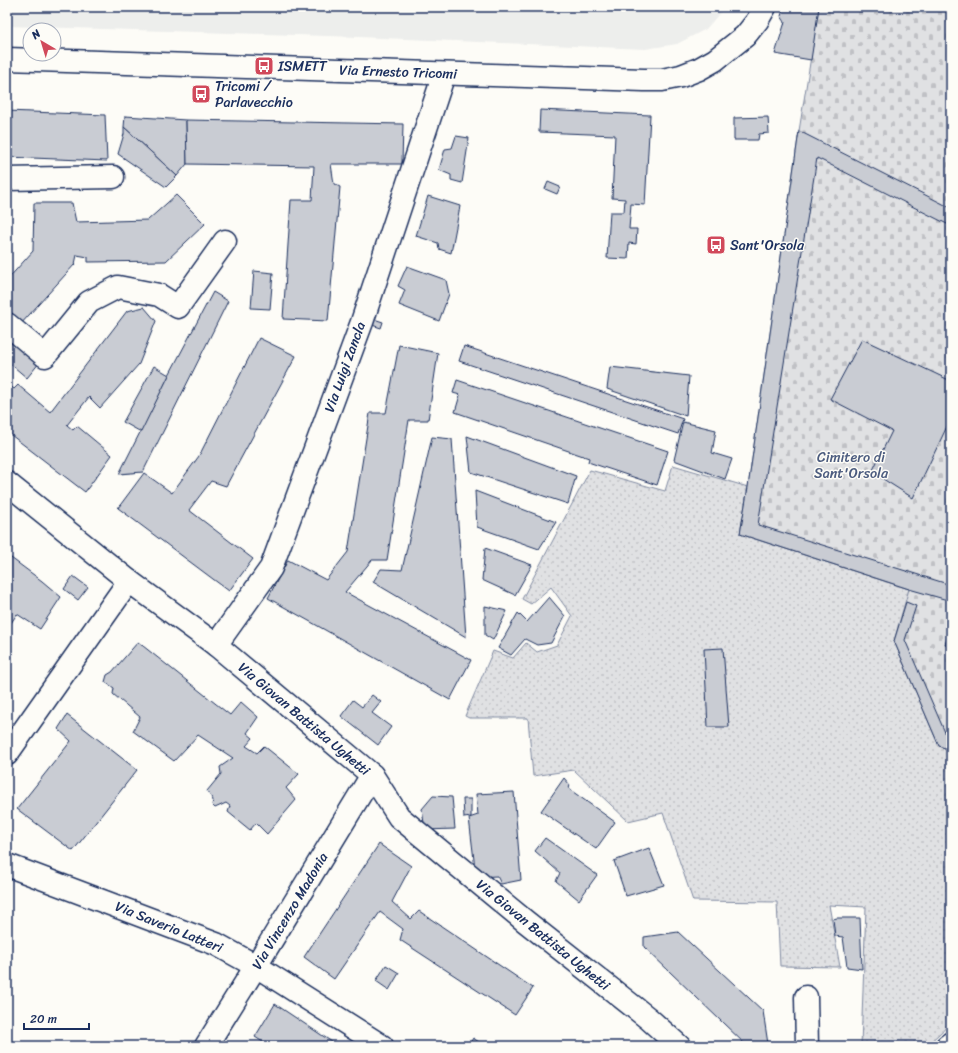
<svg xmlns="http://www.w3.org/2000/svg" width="958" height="1053" font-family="Sriracha,sans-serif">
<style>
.built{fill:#edeeec}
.grass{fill:url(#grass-dots);stroke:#7e88a0}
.cemetery{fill:url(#cemetery-stones);stroke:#7e88a0}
.building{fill:#c9ccd3;stroke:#1b2f5e}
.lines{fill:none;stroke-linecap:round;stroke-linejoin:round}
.minor-casing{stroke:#1b2f5e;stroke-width:25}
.tertiary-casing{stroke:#1b2f5e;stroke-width:25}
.minor{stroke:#fdfcf7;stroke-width:22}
.tertiary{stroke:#fdfcf7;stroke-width:22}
.labels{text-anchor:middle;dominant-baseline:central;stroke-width:3;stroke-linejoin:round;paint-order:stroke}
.poi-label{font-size:14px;fill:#1b2f5e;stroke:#fdfcf7;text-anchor:start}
.street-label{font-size:14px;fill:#1b2f5e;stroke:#fdfcf7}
.park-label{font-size:14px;fill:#4c5c7f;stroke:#fdfcf7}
</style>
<defs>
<pattern id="grass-dots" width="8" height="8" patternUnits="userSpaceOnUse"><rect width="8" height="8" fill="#e0e1e3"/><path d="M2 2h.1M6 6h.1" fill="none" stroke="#c0c1c5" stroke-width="1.8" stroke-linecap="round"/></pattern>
<pattern id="cemetery-stones" width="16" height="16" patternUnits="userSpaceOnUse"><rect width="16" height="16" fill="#e0e1e3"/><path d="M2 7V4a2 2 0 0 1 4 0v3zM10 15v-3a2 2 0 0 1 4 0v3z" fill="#c0c1c5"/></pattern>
</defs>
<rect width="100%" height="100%" fill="#fdfcf7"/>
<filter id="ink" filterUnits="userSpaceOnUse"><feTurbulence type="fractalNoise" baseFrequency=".025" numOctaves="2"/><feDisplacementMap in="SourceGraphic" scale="8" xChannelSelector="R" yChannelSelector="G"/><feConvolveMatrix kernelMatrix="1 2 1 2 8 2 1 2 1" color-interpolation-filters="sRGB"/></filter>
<g filter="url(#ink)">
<path class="built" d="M7 7H725L706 29 677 44 645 49 358 37 7 26Z"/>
<path class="grass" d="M673 465 748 487 740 534 909 589 906 602 951 750V1023L926 1046H861L866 907 829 905 840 967 780 966 777 902 693 901 663 813 628 821 574 770 533 776 528 718H469L465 716 493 651 513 658 526 643 537 652 557 645 572 616 551 587 531 604 522 599 590 470 665 491Z"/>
<path class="cemetery" d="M819 7H951V750L939 746 894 641 909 589 740 534 748 487 799 131Z"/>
<g class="building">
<path d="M784 7H819L811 60 775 54 785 22 781 16Z"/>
<path d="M540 110 650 115 645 205 631 204 629 229H637L636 244 629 243 628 259 607 258 610 212H624L625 199 612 198 615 135 539 132Z"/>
<path d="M7 111 105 115 107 161 7 157Z"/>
<path d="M125 116 186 120 187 164 177 176 124 127Z"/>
<path d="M768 117 769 133 759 134 758 140H734V118Z"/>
<path d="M186 120 403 124 402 164H331L334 184 340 187 328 321 283 319 291 200H312L314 166 187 164Z"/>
<path d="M124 127 177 176 166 187 118 154 124 134Z"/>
<path d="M799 131 951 208V226L817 158 758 525 951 585V601L909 589 740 534 748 487Z"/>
<path d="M456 136 469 138 462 183 451 180V175L439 170 445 149 452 148Z"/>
<path d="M548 182 560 187 557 194 545 189Z"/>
<path d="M176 195 205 224 166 261 88 262V257L77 255 75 264 20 325 7 316V280L33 251 34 203H72L76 222 148 220Z"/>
<path d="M428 196 460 206 451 253 439 249 438 243 416 236Z"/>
<path d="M407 266 446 280 449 294 439 321 399 305 405 290 398 286Z"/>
<path d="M254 271 273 273 270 309 251 308Z"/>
<path d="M213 292 228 301 143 472 119 474 169 375Z"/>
<path d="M144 307 156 321 139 364 100 408 89 397 67 425 73 430 77 426 112 455 85 492 7 432V383L14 389 18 385 50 412 127 311Z"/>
<path d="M374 319 383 322 381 328 372 325Z"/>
<path d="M7 336 40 362 27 378 7 361Z"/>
<path d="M259 338 296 356 226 486 211 481 189 510 253 559 229 591 118 508 144 473 172 493 199 456Z"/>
<path d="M862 339 951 381V418L913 498 872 472 892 431 830 399Z"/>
<path d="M399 345 438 353 428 420H409L387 560H372L345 592 471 660 450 700 268 598 288 560 326 580 348 552 370 413H386Z"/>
<path d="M464 346 683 419 678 434 459 361Z"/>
<path d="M154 366 169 375 141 432 123 422Z"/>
<path d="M610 367 689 376 686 416 607 389Z"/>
<path d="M457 380 668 451 657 485 588 462 589 458 455 412 460 395 453 393Z"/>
<path d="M683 422 716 430 712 453 732 459 725 479 674 460Z"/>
<path d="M467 436 576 476 568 504 471 472Z"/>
<path d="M432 437 452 439 466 637 373 582 381 569 402 570Z"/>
<path d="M475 491 556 522 539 549 477 527Z"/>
<path d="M485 548 532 565 515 595 482 580Z"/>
<path d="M7 555 42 581 61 597 40 629 17 614 7 629Z"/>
<path d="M73 576 88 587 78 600 64 589Z"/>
<path d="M549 597 565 616 551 643 537 645 525 639 511 655 498 648 518 613 527 622Z"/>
<path d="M906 602 916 606 905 640 947 737 951 739V750L939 746 894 641Z"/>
<path d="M485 606 507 611 493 640 485 635Z"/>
<path d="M951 629V646L945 644Z"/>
<path d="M138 642 230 715 241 702 258 717 247 733 253 738 246 746 257 753 264 746 299 774 286 788 296 800 267 834 256 823 250 830 228 812 230 806 226 803 215 808 212 805 213 800 207 791 221 774 220 767 233 758 198 735 174 761 133 731 140 717 113 694 114 688 105 682 107 675 112 672Z"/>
<path d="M723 648 729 727H708L704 649Z"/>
<path d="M7 651 13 655 7 663Z"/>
<path d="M372 695 381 702 372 713 391 727 378 745 341 716 353 700 362 707Z"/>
<path d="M67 715 137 770 73 851 17 809 71 741 58 729Z"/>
<path d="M564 778 570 785 569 789 615 822 596 849 541 811Z"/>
<path d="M514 792 521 880 501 884 497 876 476 877 469 818 478 815 476 794Z"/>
<path d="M433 796 452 797 455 829 425 830 422 809Z"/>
<path d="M463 799H471V817L464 818Z"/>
<path d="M545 838 597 875 579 900 556 881 560 873 535 851Z"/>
<path d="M379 844 411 866 392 902 411 919 419 911 533 988 515 1015 400 940 403 929 380 912 334 979 304 957Z"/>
<path d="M649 848 664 885 626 896 614 861Z"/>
<path d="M837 918H860L862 969 847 967 843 937 835 936 833 919Z"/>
<path d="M678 932 763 1011 768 1044 766 1046H747L644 947V937Z"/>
<path d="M386 965 399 973 389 990 376 981Z"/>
<path d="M275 1004 338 1046H269L255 1037Z"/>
<path d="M473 1038 485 1046H468Z"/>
</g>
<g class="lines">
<g class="minor-casing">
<g id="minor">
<path d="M7 179 113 177"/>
<path d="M7 324 45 356 89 302 118 287 159 295 178 307 225 241"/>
<path d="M7 483 129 581 216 645 372 775 399 817 525 921 649 1019 679 1046"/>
<path d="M216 645 271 568 362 322 444 74"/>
<path d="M7 754 129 581"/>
<path d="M7 865 216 944 256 966 382 1046"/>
<path d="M806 997 807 1046"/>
<path d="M206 1046 256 966 372 775"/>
<path d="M947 1046 951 1043"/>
</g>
</g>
<g class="tertiary-casing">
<path id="tertiary" d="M7 59 644 80H662L681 76 699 69 715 60 745 36 757 21 765 7"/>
</g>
<use href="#minor" class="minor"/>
<use href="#tertiary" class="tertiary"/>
</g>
</g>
<defs>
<g id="bus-square" transform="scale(1)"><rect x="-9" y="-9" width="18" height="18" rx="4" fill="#d1495b" stroke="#fdfcf7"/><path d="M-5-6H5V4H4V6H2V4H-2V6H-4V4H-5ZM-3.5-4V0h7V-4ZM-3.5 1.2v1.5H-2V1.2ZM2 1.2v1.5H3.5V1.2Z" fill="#fff"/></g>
</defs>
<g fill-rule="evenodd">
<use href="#bus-square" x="264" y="66"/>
<use href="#bus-square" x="201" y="94"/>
<use href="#bus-square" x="716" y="245"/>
</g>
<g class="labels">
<g class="poi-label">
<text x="278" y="66">ISMETT</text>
<text x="215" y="86">Tricomi /<tspan x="215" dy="16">Parlavecchio</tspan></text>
<text x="730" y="245">Sant'Orsola</text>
</g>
<g class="street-label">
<text transform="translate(398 72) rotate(2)">Via Ernesto Tricomi</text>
<text transform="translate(345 367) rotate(-70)">Via Luigi Zancla</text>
<text transform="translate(304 719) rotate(40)">Via Giovan Battista Ughetti</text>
<text transform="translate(290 911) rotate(-59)">Via Vincenzo Madonia</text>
<text transform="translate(169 927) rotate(22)">Via Saverio Latteri</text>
<text transform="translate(543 935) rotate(39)">Via Giovan Battista Ughetti</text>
</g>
<g class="park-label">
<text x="851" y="457">Cimitero di<tspan x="851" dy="16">Sant'Orsola</tspan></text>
</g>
</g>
<rect width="958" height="1053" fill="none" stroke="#fdfcf7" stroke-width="24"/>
<rect x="12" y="12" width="934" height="1029" fill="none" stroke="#1b2f5e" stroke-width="1.5" filter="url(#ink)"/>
<g transform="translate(42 42) rotate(322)"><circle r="19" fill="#fdfcf7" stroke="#a3aaba"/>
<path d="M0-3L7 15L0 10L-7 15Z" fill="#d1495b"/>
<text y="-6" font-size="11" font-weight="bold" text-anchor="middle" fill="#1b2f5e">N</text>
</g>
<path d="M24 1023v6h65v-6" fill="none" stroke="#1b2f5e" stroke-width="2"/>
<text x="30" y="1023" font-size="12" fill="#1b2f5e" stroke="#fdfcf7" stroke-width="3" paint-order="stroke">20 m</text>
</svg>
